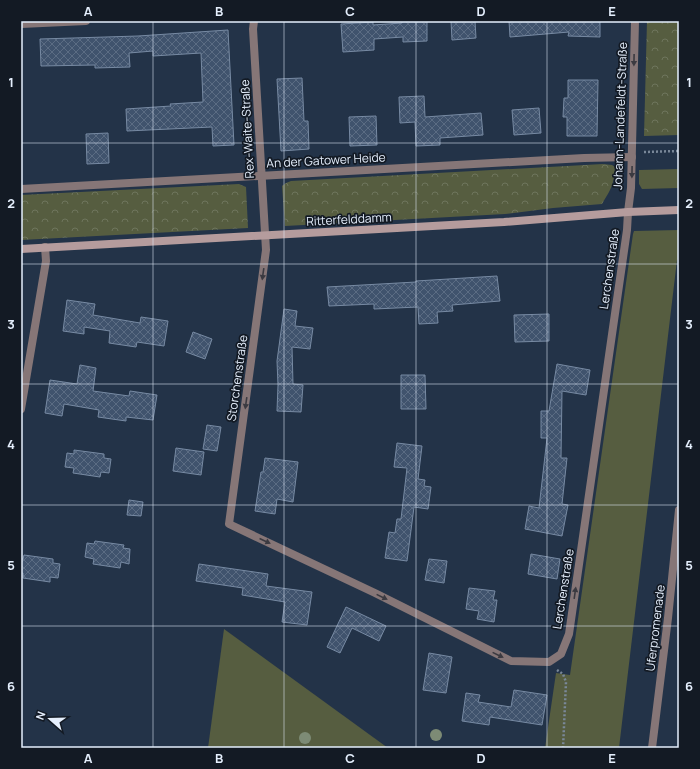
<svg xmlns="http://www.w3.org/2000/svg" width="700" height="769" font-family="Manrope,sans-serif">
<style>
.green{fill:#565d40}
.park{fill:url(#park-crowns)}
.building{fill:url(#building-cross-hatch);stroke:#778aa3}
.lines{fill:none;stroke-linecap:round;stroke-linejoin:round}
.path{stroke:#7a8899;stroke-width:2.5;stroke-dasharray:2 2;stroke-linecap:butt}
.service{stroke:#867677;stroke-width:8}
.minor{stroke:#867677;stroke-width:8}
.secondary{stroke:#b59c9d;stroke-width:8}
.tree{fill:#7d8b75}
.oneway{fill:#3b3a41}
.grid{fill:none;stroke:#e5effd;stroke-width:1;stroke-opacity:0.55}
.labels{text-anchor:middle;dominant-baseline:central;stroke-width:3.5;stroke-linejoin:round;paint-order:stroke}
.street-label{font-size:12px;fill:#e5effd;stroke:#131a24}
.neatline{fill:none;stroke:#e5effd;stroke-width:1.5}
.grid-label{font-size:13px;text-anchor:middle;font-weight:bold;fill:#e5effd}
</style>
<defs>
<pattern id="park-crowns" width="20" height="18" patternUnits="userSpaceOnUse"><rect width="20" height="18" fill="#565d40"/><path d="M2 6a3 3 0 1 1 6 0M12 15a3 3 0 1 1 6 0" fill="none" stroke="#6e755c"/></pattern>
<pattern id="building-cross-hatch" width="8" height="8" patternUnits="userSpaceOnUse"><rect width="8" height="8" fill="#40536d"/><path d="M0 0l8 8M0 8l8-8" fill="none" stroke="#5b6c83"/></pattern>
</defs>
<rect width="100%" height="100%" fill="#233348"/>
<g class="green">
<path d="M679 169V188L642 189 639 184V170Z"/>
<path d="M679 230V259L677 260 619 748H545L556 673 570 675 633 234 634 231Z"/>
<path d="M224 629 388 748H208Z"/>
</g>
<g class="park">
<path d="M647 21H679V135L644 136Z"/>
<path d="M603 164 612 165 615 167C614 185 611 189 602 204L553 208 505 214 285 226 282 186 286 183 291 181Z"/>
<path d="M239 184 246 187 248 228 21 240V195Z"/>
</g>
<g class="building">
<path d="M402 21H427V41L403 42V37L374 39V50L343 52 341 24 373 22V25L402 23Z"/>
<path d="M451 21H475L476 38 452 40Z"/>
<path d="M509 21H600V37L568 36 569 32 510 37Z"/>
<path d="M228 30 234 145 213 146 212 127 127 131 126 109 171 106 170 104 203 102 201 53 153 56V51L129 53 130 67 95 68V65L41 66 40 39 138 36Z"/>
<path d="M302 78 304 121H308L309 149 281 151 277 79Z"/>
<path d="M568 80H598L597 136H567V117H563L564 98H568Z"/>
<path d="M424 96 425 117 481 113 483 135 440 138V145L416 146 415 122 400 123 399 97Z"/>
<path d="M539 108 541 133 514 135 512 110Z"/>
<path d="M376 116 377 145 350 146 349 117Z"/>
<path d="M108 133 109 163 87 164 86 134Z"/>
<path d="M497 276 500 301 452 305 453 311 437 312 438 323 419 324 418 307 374 309V304L329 306 327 287 416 282V281Z"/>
<path d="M67 300 95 304 93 315 140 323 141 317 168 321 164 346 137 342 136 347 109 343 110 331 84 327V334L63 331Z"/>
<path d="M284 309 297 311 295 326 313 328 310 349 292 347 293 384 303 385 301 412 277 411 278 385 277 361Z"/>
<path d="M549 314V341L515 342 514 315Z"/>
<path d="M193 332 212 339 205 359 186 352Z"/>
<path d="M557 364 590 370 586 395 562 391 561 458H567L562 504 568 505 562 536 525 529 529 506 539 508 547 438H541V411H549Z"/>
<path d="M80 365 96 368 93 391 129 396 130 391 157 395 153 420 126 417V421L98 417 99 410 64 404 62 416 45 413 50 380 77 384Z"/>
<path d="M401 375H425L426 409H401Z"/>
<path d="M207 425 221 427 217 451 203 449Z"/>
<path d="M397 443 422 446 418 479 425 480 424 486 431 487 428 509 414 507 407 561 385 558 389 532 395 533 397 519H401L407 468 394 467Z"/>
<path d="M176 448 204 452 201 475 173 471Z"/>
<path d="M74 450 104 454V458L111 459 109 473 101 472 100 477 73 473 74 468 65 467 67 453 74 454Z"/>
<path d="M265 458 298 462 293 502 277 499 275 514 255 511 261 472H263Z"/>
<path d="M129 500 143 502 141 516 127 515Z"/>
<path d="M95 541 124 545 123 548 130 549 129 564 121 562 120 568 93 564 94 559 85 557 87 543 94 544Z"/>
<path d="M531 554 560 559 557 579 528 574Z"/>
<path d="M24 555 53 559V563L60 564 58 578 50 577V582L23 578V573H21V559H23Z"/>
<path d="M429 559 447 561 444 583 425 580Z"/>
<path d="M199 564 268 574 266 586 312 592 307 625 282 622 285 602 242 595 243 588 196 581Z"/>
<path d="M469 588 495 591 493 600H497L494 622 477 619 479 611 466 609Z"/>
<path d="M346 607 386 626 379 641 352 628 340 653 327 647Z"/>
<path d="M429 653 452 657 446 693 423 690Z"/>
<path d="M514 690 547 695 542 725 490 717 489 725 462 721 466 693 480 695 478 702 511 707Z"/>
</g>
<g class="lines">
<g class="path">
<path d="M644 152 679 151"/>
<path d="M557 670 563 674 566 682 563 748"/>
</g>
<path class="service" d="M21 409 46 261 45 247"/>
<g class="minor">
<path d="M254 21 253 29 266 250 229 524 375 593 511 661 549 662 561 654 569 634 627 230 628 212 631 188 635 21"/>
<path d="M21 24 86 21"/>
<path d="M21 189 584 158 632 157"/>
<path d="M652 748 668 618 679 510"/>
</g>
<path class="secondary" d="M21 249 504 222 628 212 679 210"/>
</g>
<g class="tree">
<circle cx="436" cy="735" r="6"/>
<circle cx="305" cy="738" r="6"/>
</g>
<defs><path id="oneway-solid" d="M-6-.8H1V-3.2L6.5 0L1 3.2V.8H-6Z"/></defs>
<g class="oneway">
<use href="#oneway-solid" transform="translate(634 60) rotate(91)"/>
<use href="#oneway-solid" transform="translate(632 172) rotate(91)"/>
<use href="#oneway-solid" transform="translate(263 274) rotate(98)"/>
<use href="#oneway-solid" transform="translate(246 403) rotate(98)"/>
<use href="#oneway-solid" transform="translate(265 541) rotate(25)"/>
<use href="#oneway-solid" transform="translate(575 593) rotate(-82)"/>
<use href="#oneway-solid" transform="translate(382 597) rotate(26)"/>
<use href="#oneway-solid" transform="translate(498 655) rotate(26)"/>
</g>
<path class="grid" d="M153 21V748M284 21V748M416 21V748M547 21V748M21 143H679M21 264H679M21 384H679M21 505H679M21 626H679"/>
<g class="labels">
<g class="street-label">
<text transform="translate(620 116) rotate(-88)">Johann-Landefeldt-Straße</text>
<text transform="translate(247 129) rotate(-93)">Rex-Waite-Straße</text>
<text transform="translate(326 160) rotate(-3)">An der Gatower Heide</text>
<text transform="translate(349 219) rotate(-3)">Ritterfelddamm</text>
<text transform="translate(609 269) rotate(-82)">Lerchenstraße</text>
<text transform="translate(237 378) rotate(-82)">Storchenstraße</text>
<text transform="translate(563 589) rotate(-81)">Lerchenstraße</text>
<text transform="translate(655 628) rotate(-83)">Uferpromenade</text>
</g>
</g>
<rect width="700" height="769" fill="none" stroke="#131a24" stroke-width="44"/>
<g transform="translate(50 719) rotate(290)" stroke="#131a24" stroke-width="3" paint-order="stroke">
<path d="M0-3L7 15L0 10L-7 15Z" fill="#e5effd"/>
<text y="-6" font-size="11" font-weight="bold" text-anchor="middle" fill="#e5effd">N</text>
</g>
<rect x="22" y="22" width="656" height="725" class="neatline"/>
<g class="grid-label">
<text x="88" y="16">A</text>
<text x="219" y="16">B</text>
<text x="350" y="16">C</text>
<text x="481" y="16">D</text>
<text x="612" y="16">E</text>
<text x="11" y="87">1</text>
<text x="689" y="87">1</text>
<text x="11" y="208">2</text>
<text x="689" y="208">2</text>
<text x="11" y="329">3</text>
<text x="689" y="329">3</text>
<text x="11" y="449">4</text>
<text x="689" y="449">4</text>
<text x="11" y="570">5</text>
<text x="689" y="570">5</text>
<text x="11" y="691">6</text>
<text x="689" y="691">6</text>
<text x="88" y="763">A</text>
<text x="219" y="763">B</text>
<text x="350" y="763">C</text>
<text x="481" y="763">D</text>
<text x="612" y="763">E</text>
</g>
</svg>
